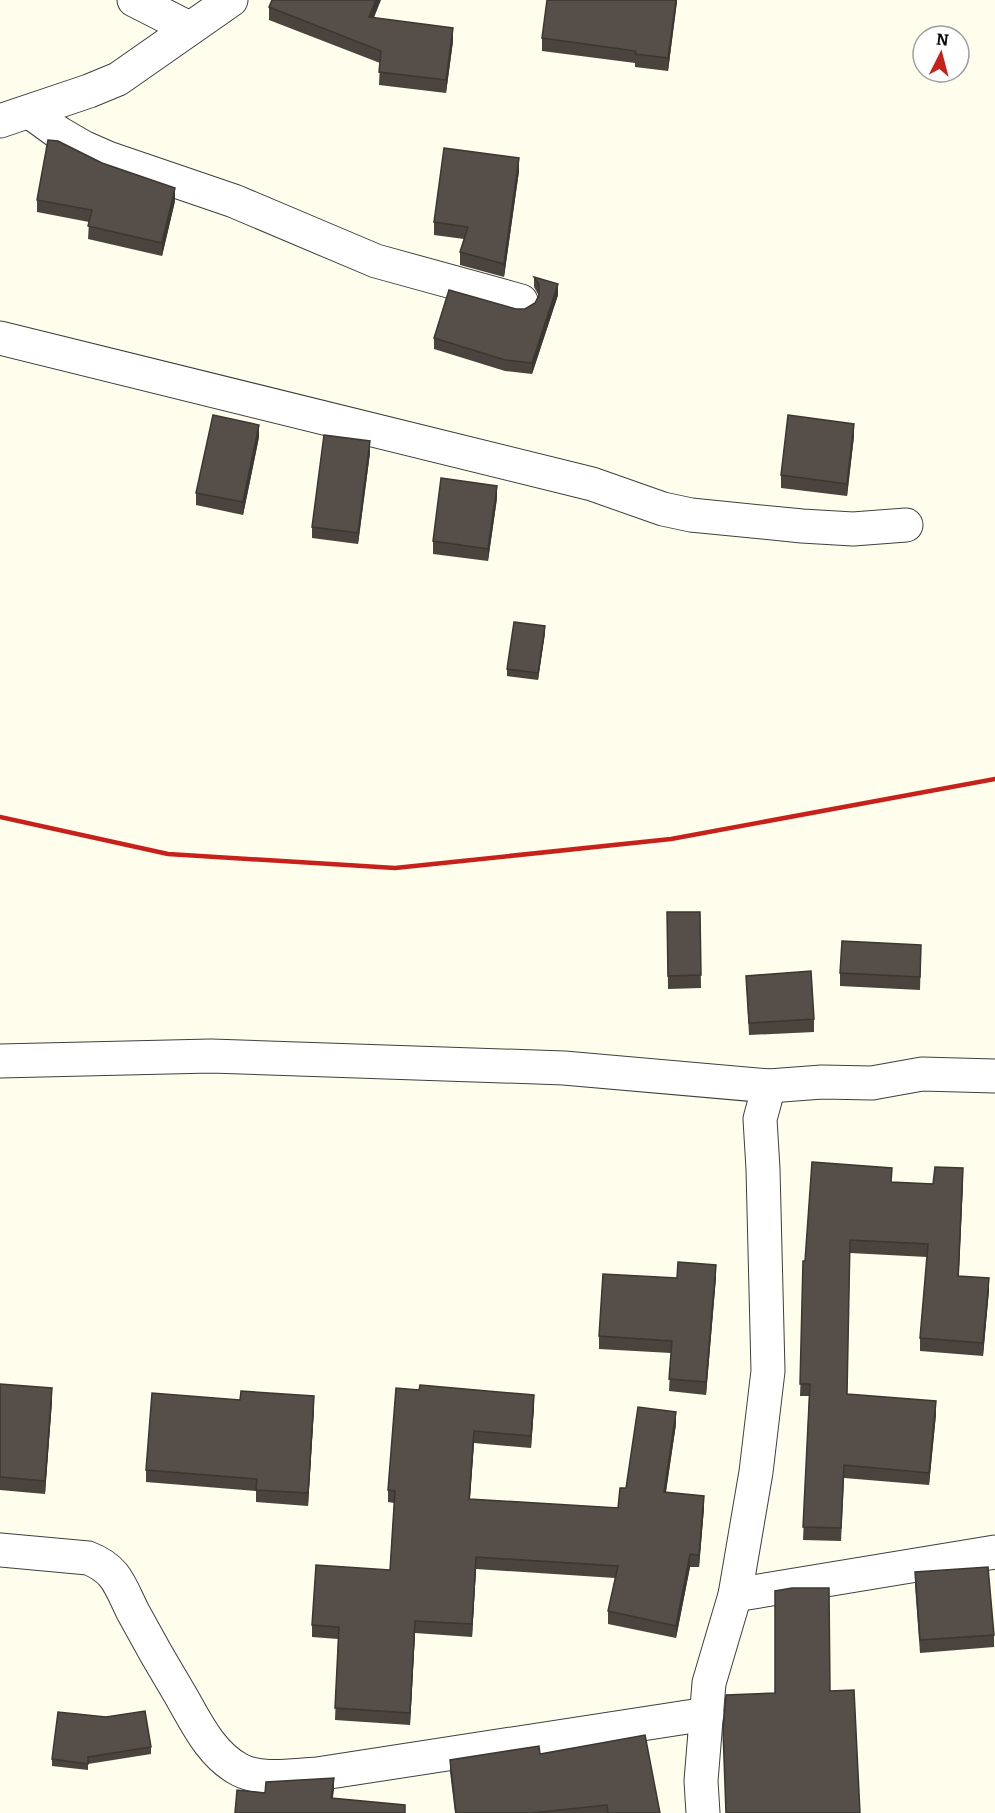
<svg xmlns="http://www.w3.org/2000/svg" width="995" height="1813" font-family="Bitter,serif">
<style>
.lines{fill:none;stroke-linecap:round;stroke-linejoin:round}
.minor-casing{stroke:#3f3f3f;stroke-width:35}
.minor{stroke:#fff;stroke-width:33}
.rail{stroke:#c6211a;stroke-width:4.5}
.wall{fill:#4a433e}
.shaded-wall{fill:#3c3732}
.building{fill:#564e48;stroke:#3c3732;stroke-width:1.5}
</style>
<rect width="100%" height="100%" fill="#fffdeb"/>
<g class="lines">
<g class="minor-casing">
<g id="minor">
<path d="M134 0 189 28"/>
<path d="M30 112 59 133 83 147 108 158 234 201 376 261 521 301"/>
<path d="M0 121 89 91 118 79 231 0"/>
<path d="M0 338 592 484 663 509 691 515 802 526 853 529 906 525"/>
<path d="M0 1061 211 1056 564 1068 769 1086 822 1082 872 1083 922 1074 995 1076"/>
<path d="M0 1550 88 1558C117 1569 120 1586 133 1612 148 1640 164 1668 181 1696 196 1722 211 1755 240 1770 262 1781 293 1775 317 1774L707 1714"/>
<path d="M735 1595 995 1552"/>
<path d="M703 1813 701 1781 709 1683 735 1595 756 1472 768 1371 763 1169 760 1119 769 1086"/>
</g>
</g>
<use href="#minor" class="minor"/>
<path class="rail" d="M0 817 168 854 395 868 671 839 995 779"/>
</g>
<g class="wall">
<path d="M677 0 668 71 635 67V63L542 51V38Z"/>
<path d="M269 7 374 18 453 41 446 93 379 85 380 63 269 20Z"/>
<path d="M519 171 504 277 460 265V252L464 239 434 235V222Z"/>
<path d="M37 200 175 201 162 256 88 239 89 222 37 212Z"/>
<path d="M534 277 558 295 532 374 505 371 434 349V338L516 309H525L535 303 539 296 534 287Z"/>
<path d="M854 436 847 496 781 488V475Z"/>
<path d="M259 437 243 515 196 505V493Z"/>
<path d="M370 453 358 544 312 538V527Z"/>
<path d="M497 498 488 561 433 554V541Z"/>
<path d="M545 633 538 680 507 676V669Z"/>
<path d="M667 912H700L701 988 668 989Z"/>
<path d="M921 957 920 990 840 986V973Z"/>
<path d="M746 976 814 1019V1032L749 1035Z"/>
<path d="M963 1181 959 1276 989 1290 983 1356 920 1351V1338L927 1257 850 1253 847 1394 936 1414 929 1485 844 1478 841 1541 803 1540 809 1396H800L805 1261 892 1182 933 1184Z"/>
<path d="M716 1277 706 1395 669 1391 671 1353 599 1349V1336L677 1278Z"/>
<path d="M0 1384 52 1401 45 1494 0 1490Z"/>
<path d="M396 1388 534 1407 531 1448 474 1443 470 1499 618 1508 626 1488 676 1424 666 1492 704 1508 699 1567H690L676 1638 608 1624V1611L615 1578 476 1569 472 1637 415 1633 410 1725 335 1720 338 1639 312 1637V1625L390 1570 394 1503 388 1502V1490Z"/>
<path d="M314 1409 308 1506 256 1502V1491L146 1482V1470Z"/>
<path d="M915 1572 994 1635V1647L920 1653 915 1585Z"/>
<path d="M830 1691 860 1813H726L723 1730Z"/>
<path d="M151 1747V1754L88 1764V1770L52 1766V1759Z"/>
<path d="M540 1754 660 1813H455L450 1772V1760Z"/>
</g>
<g class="shaded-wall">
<path d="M376 0H381L369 30V17Z"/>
<path d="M676 0H677V2L668 71V58Z"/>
<path d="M453 28V41L446 93V80Z"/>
<path d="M519 158V171L504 277V264Z"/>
<path d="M175 188V201L162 256V243Z"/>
<path d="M558 284V295L532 374V363Z"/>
<path d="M854 424V436L847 496V484Z"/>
<path d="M259 425V437L243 515V502Z"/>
<path d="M370 441V453L358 544V533Z"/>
<path d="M497 486V498L488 561V549Z"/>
<path d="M545 626V633L538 680V673Z"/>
<path d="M963 1168V1181L958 1288V1276Z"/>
<path d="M716 1265V1277L706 1395V1382Z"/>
<path d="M989 1278V1290L983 1356V1343Z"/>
<path d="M52 1388V1401L45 1494V1481Z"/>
<path d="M534 1395V1407L531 1448V1436Z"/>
<path d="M314 1396V1409L308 1506V1493Z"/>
<path d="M936 1401V1414L929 1485V1473Z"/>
<path d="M676 1412V1424L664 1504V1492Z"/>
<path d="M474 1431V1443L469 1511V1499Z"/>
<path d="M704 1496V1508L699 1567V1555Z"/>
<path d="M690 1554V1567L676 1638V1626Z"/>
<path d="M476 1557V1569L472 1637V1624Z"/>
<path d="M415 1621V1633L410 1725V1713Z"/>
<path d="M334 1778V1790L331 1811V1798Z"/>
</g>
<g class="building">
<path d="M272 0H376L369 17 453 28 446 80 379 72 381 51 269 7Z"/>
<path d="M547 0H676L668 58 635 54 636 51 542 38Z"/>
<path d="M48 140 58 141 102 163 175 188 162 243 88 226 92 210 37 200Z"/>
<path d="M444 148 519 158 504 264 460 252 468 227 434 222Z"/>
<path d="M534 277 558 284 532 363 505 360 434 338 449 290 516 309H525L535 303 539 295V285Z"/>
<path d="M213 415 259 425 243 502 196 493Z"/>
<path d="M788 415 854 424 847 484 781 475Z"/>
<path d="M324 435 370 441 358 533 312 527Z"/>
<path d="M441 478 497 486 488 549 433 541Z"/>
<path d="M514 622 545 626 538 673 507 669Z"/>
<path d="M667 912H700L701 975 668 976Z"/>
<path d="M842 941 921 945 920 977 840 973Z"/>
<path d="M811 971 814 1019 749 1023 746 976Z"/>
<path d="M812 1162 892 1168 891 1182 933 1184 935 1167 963 1168 958 1276 989 1278 983 1343 920 1338 928 1244 850 1240 847 1394 936 1401 929 1473 844 1465 841 1528 803 1527 810 1384H800L803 1261H805Z"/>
<path d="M678 1262 716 1265 706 1382 669 1379 672 1341 599 1336 603 1274 677 1278Z"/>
<path d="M0 1384 52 1388 45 1481 0 1477Z"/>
<path d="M420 1385 534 1395 531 1436 474 1431 469 1499 618 1508 620 1488H626L638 1407 676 1412 664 1492 704 1496 699 1555 690 1554 676 1626 608 1611 618 1566 476 1557 472 1624 415 1621 410 1713 335 1708 339 1627 312 1625 316 1565 390 1570 395 1491 388 1490 396 1388 419 1390Z"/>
<path d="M241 1391 314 1396 308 1493 256 1490 257 1479 146 1470 152 1393 240 1400Z"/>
<path d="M988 1567 994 1635 920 1640 915 1572Z"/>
<path d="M792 1588H829L830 1691 854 1690 860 1813H726L723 1730 726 1695 775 1693V1591Z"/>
<path d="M145 1711 151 1747 88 1757V1764L52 1759 58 1712 106 1717Z"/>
<path d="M645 1735 660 1813H608L607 1805 531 1813H456L450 1760 539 1746 540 1754Z"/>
<path d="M334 1778 331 1798 405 1805V1813H235L237 1790 265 1793 266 1782Z"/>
</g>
<g transform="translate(941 54) rotate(6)"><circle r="28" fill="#ffffff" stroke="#9e9e9e" stroke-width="1.5"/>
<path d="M0-4.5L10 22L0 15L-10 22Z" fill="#c6211a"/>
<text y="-9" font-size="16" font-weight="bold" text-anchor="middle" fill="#0c0c0c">N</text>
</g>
</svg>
